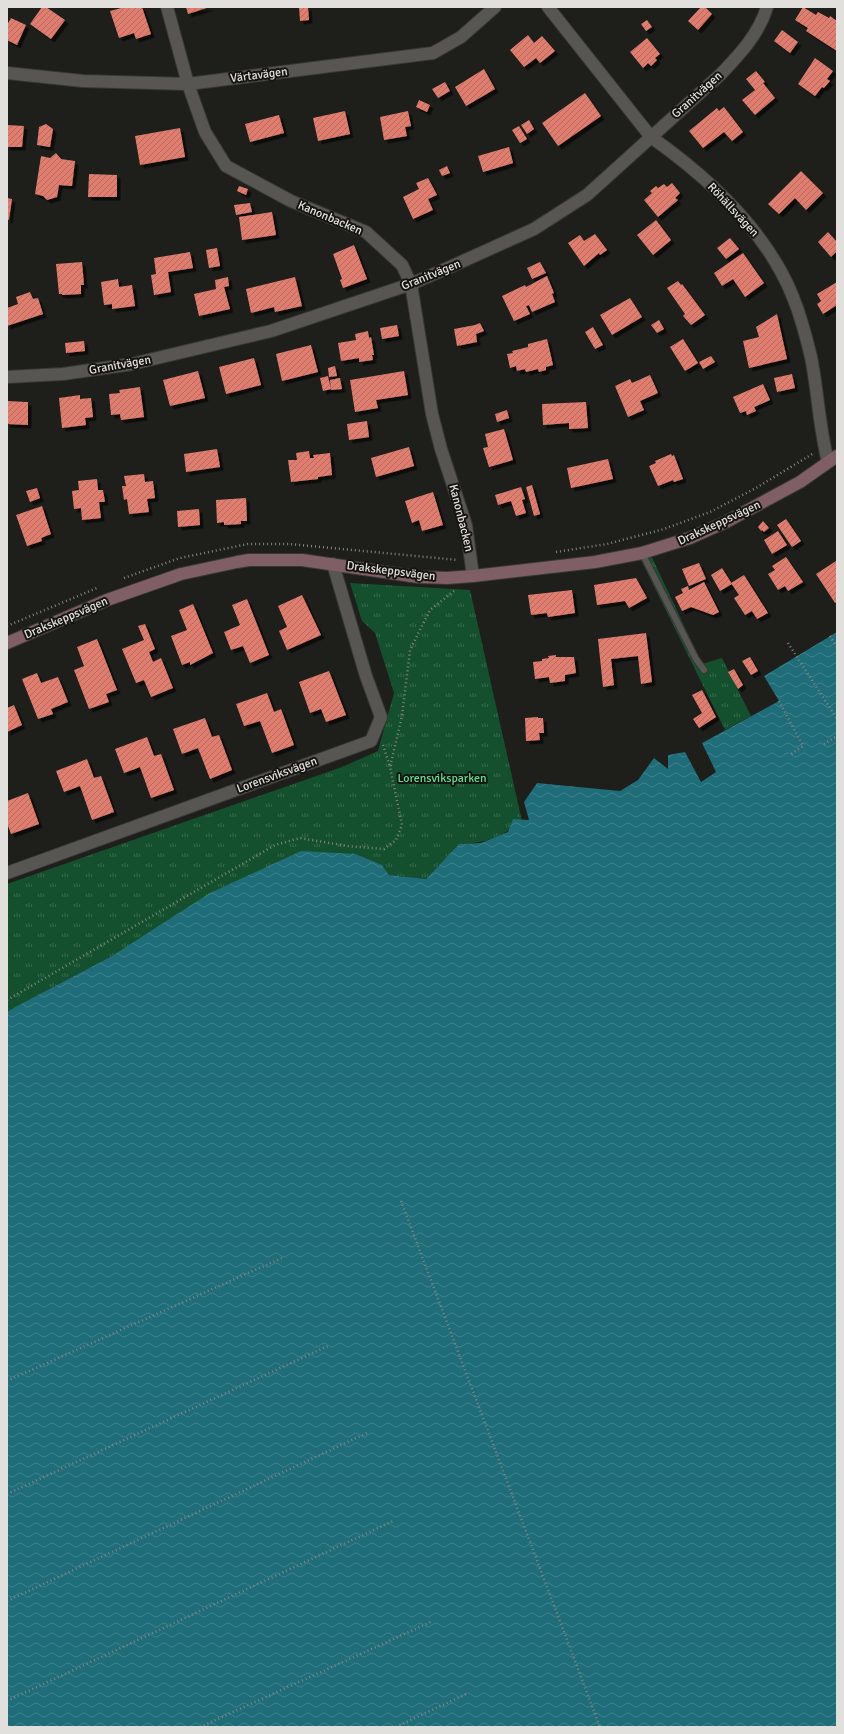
<svg xmlns="http://www.w3.org/2000/svg" width="844" height="1734" font-family="Signika,sans-serif">
<style>
.grass{fill:url(#grass-tufts)}
.water{fill:url(#water-waves)}
.building{fill:url(#building-hatch);filter:url(#shadow)}
.lines{fill:none;stroke-linecap:round;stroke-linejoin:round}
.lane-casing{stroke:#383835;stroke-width:8}
.street-casing{stroke:#383835;stroke-width:14}
.secondary-casing{stroke:#383835;stroke-width:14}
.path{stroke:#858581;stroke-width:2.5;stroke-dasharray:1 3;stroke-linecap:butt}
.lane{stroke:#575652;stroke-width:6}
.street{stroke:#575652;stroke-width:12}
.secondary{stroke:#7f5e66;stroke-width:12}
.labels{text-anchor:middle;dominant-baseline:central;stroke-width:4;stroke-linejoin:round;paint-order:stroke}
.street-label{font-size:12px;fill:#e1e0dd;stroke:#151411}
.park-label{font-size:12px;fill:#63de92;stroke:#151411}
</style>
<defs>
<pattern id="grass-tufts" width="24" height="20" patternUnits="userSpaceOnUse"><rect width="24" height="20" fill="#15502e"/><path d="M3 7l-1-3M5 7V3M7 7l1-3M15 17l-1-3M17 17v-4M19 17l1-3" fill="none" stroke="#37694c"/></pattern>
<pattern id="water-waves" width="16" height="10" patternUnits="userSpaceOnUse"><rect width="16" height="10" fill="#1e6d79"/><path d="M0 5q4-4 8 0t8 0" fill="none" stroke="#3e828c"/></pattern>
<pattern id="building-hatch" width="6" height="6" patternUnits="userSpaceOnUse"><rect width="6" height="6" fill="#e07d6e"/><path d="M-1 1l2-2M0 6l6-6M5 7l2-2" fill="none" stroke="#b16c61"/></pattern>
<filter id="shadow"><feDropShadow dx="3.5" dy="3.5" stdDeviation="0" flood-color="#0009"/></filter>
</defs>
<rect width="100%" height="100%" fill="#1e1e1a"/>
<g class="grass">
<path d="M649 551 702 664 722 658 751 716 725 730 638 554Z"/>
<path d="M350 583 470 590 522 821C500 838 487 843 459 844L426 879 389 875 382 865 112 956 15 1007 7 1012V884L342 767 378 751 394 693 375 633 362 621Z"/>
</g>
<path class="water" d="M837 632V1727H7V1012L15 1007 112 956 210 893 301 851 355 854 382 865 389 875 426 879 459 844 481 843 508 832 513 819 529 820 524 802 537 783 620 791 638 780 654 758 668 769V755L685 752 701 782 716 772 702 743 779 701 764 676Z"/>
<g class="building">
<path d="M42 7H46L65 20 51 39 30 24Z"/>
<path d="M125 7H142L151 34 136 39 134 33 119 38 110 11Z"/>
<path d="M186 7H210L188 14Z"/>
<path d="M299 7H308L309 20 300 21Z"/>
<path d="M701 7H705L712 14 698 30 688 21Z"/>
<path d="M803 7 816 15 818 12 829 18 830 16 837 21V51L806 31 808 28 795 20Z"/>
<path d="M11 18 26 25 17 45 7 40V25Z"/>
<path d="M647 20 652 27 646 31 641 24Z"/>
<path d="M782 30 798 42 790 53 774 41Z"/>
<path d="M528 35 534 43 542 36 555 51 540 63 536 58 524 67 510 50Z"/>
<path d="M647 38 660 54 655 58 657 60 651 66 648 63 643 68 630 52Z"/>
<path d="M815 58 833 71 827 79 830 81 824 88 822 87 815 96 798 84Z"/>
<path d="M484 69 495 89 466 106 455 87Z"/>
<path d="M756 71 765 82 763 83 775 98 755 115 742 100 755 90 746 79Z"/>
<path d="M445 82 450 91 438 98 432 89Z"/>
<path d="M585 93 601 116 558 146 542 123Z"/>
<path d="M419 100 430 105 427 112 416 107Z"/>
<path d="M724 107 743 132 732 141 724 132 703 148 689 131 717 108 719 111Z"/>
<path d="M345 111 350 134 318 141 313 118Z"/>
<path d="M408 111 411 126 405 127 407 136 384 140 380 117Z"/>
<path d="M279 115 284 133 250 142 245 124Z"/>
<path d="M529 120 534 129 527 134 521 125Z"/>
<path d="M46 124 53 129 50 147 37 145 39 127Z"/>
<path d="M7 125 24 126 22 147H7Z"/>
<path d="M519 126 527 139 520 143 512 130Z"/>
<path d="M180 128 185 157 140 165 135 136Z"/>
<path d="M509 147 513 163 483 172 478 156Z"/>
<path d="M56 153 61 159 75 161 72 186 59 185 57 197 47 200 43 196 35 194 41 156 50 158Z"/>
<path d="M447 166 450 173 442 176 439 170Z"/>
<path d="M801 171 823 193 806 210 795 198 779 214 768 204Z"/>
<path d="M89 174 117 175V197H88Z"/>
<path d="M428 178 437 195 428 199 433 210 413 219 403 197 419 189 416 183Z"/>
<path d="M672 183 680 193 675 198 678 200 658 217 644 200 652 193 650 191 656 186 658 188 664 184 667 187Z"/>
<path d="M239 186 248 189 246 195 237 191Z"/>
<path d="M7 198 12 199 9 220H7Z"/>
<path d="M250 203 252 212 236 215 234 205Z"/>
<path d="M272 212 276 235 242 240 239 217Z"/>
<path d="M656 220 671 240 653 255 637 235Z"/>
<path d="M828 232 837 242V251L831 257 818 242Z"/>
<path d="M595 234 607 250 600 255 599 253 584 266 568 243 580 235 584 241Z"/>
<path d="M730 238 739 249 726 259 717 248Z"/>
<path d="M354 245 367 279 343 288 340 280 342 279 333 254Z"/>
<path d="M217 248 220 266 209 268 206 250Z"/>
<path d="M190 252 193 268 168 272 171 292 154 295 151 275 156 274 154 258Z"/>
<path d="M743 253 764 283 745 297 733 279 722 286 714 273Z"/>
<path d="M82 262 84 285H81V294L62 295V294H59L56 264Z"/>
<path d="M540 262 546 273 532 279 527 268Z"/>
<path d="M547 276 554 293 552 294 555 302 532 312 529 305 526 306 530 314 514 321 502 296 525 285 526 287Z"/>
<path d="M228 277 229 286 224 287 230 309 199 316 194 294 216 289 215 280Z"/>
<path d="M295 277 302 306 275 312 274 307 251 313 246 289Z"/>
<path d="M118 279 119 287 132 285 135 306 112 309V304L104 305 101 282Z"/>
<path d="M678 281 681 285 682 284 705 315 691 325 683 316 685 314 667 288Z"/>
<path d="M837 282V305L823 314 817 304 821 301 817 294Z"/>
<path d="M30 292 33 299 38 298 43 314 7 326V308L18 304 16 297Z"/>
<path d="M630 298 642 317 612 335 600 315Z"/>
<path d="M777 314 787 359 749 368 743 341 759 337 756 327Z"/>
<path d="M659 320 664 329 657 333 651 325Z"/>
<path d="M480 323 484 331 476 334 477 342 457 346 454 329 475 325Z"/>
<path d="M397 325 399 336 382 339 380 328Z"/>
<path d="M593 327 603 345 595 349 585 332Z"/>
<path d="M368 331 369 338 371 337 374 355H372L373 360 359 362V358L341 361 338 343 356 340 355 334Z"/>
<path d="M547 339 553 365 546 367V370L539 372 538 369 526 372 525 369 517 371 516 366 510 368 507 354 513 353 512 351 528 347V344Z"/>
<path d="M683 339 698 363 685 371 670 347Z"/>
<path d="M84 341 85 351 66 353 65 343Z"/>
<path d="M311 345 318 372 282 381 276 354Z"/>
<path d="M711 356 715 362 703 369 699 362Z"/>
<path d="M254 358 261 385 226 394 219 367Z"/>
<path d="M335 366 337 376 329 377 328 368Z"/>
<path d="M198 371 205 398 170 406 163 380Z"/>
<path d="M404 371 408 395 376 400 378 408 355 412 350 380Z"/>
<path d="M792 374 795 388 777 392 774 378Z"/>
<path d="M650 375 658 393 640 401 644 410 628 417 615 386 630 379 632 383Z"/>
<path d="M328 376 331 389 323 391 320 378Z"/>
<path d="M340 378 342 389 331 390 330 380Z"/>
<path d="M763 384 770 400 754 407 756 411 747 415 746 411 740 413 733 397Z"/>
<path d="M140 387 144 417 121 420 120 414 111 415 109 394 120 393 119 390Z"/>
<path d="M80 395V399L91 398 93 417 85 418 86 425 62 428 59 398Z"/>
<path d="M7 401 28 402V425L7 424Z"/>
<path d="M586 402 588 428 569 429V423L543 425 542 404Z"/>
<path d="M507 410 509 418 497 422 495 414Z"/>
<path d="M367 421 369 437 349 440 347 424Z"/>
<path d="M504 429 513 460 489 467 483 448 488 447 485 434Z"/>
<path d="M409 447 414 466 376 477 371 458Z"/>
<path d="M217 449 220 467 186 472 184 454Z"/>
<path d="M309 451 310 458H314L313 455 330 453 332 475 318 477V479L291 482 288 460H297L296 453Z"/>
<path d="M671 454 672 456 674 455 683 479 674 482 673 480 658 486 649 466 656 463 655 461Z"/>
<path d="M608 459 613 479 571 488 567 468Z"/>
<path d="M144 474 145 482 153 481 155 498 147 499 149 512 129 514 127 499 124 500 122 486H126L124 476Z"/>
<path d="M97 479 98 490H103L105 502H99L101 518 82 520 81 508 74 509 72 491 79 490 78 481Z"/>
<path d="M532 485 540 514 534 516 526 487Z"/>
<path d="M521 487 525 499 522 500 526 513 516 516 511 501 498 505 495 495Z"/>
<path d="M37 488 40 498 30 502 26 491Z"/>
<path d="M433 492 443 525 422 531 419 520 412 523 405 501Z"/>
<path d="M246 498 247 521H241V524L224 525V522L217 523 216 500Z"/>
<path d="M42 506 51 534 41 538 42 541 27 546 16 515Z"/>
<path d="M199 509 200 525 178 527 177 511Z"/>
<path d="M786 519 801 541 792 547 777 525Z"/>
<path d="M763 521 769 528 764 532 762 530 761 531 758 527Z"/>
<path d="M778 531 787 545 772 554 764 540Z"/>
<path d="M786 557 803 582 788 591 785 586 778 590 768 574 775 570 772 566Z"/>
<path d="M836 561 837 563V602L835 603 816 574Z"/>
<path d="M699 563 706 579 689 586 682 569Z"/>
<path d="M722 568 732 584 720 591 711 575Z"/>
<path d="M744 575 768 613 757 619 752 611 745 615 734 598 739 595 731 583Z"/>
<path d="M636 578 647 598 629 608 625 601 597 605 594 585Z"/>
<path d="M704 582 719 612 713 615 691 607 682 611 675 597 683 593 681 589 688 586 689 590Z"/>
<path d="M572 590 575 613 548 617 547 613 531 615 528 595Z"/>
<path d="M302 595 321 635 287 650 279 631 287 627 278 606Z"/>
<path d="M247 599 269 655 250 663 243 646 231 650 224 632 240 625 232 605Z"/>
<path d="M193 604 213 653 190 665V662L182 665 171 636 187 630 179 610Z"/>
<path d="M145 624 155 649 149 652 153 662 161 658 173 688 151 697 144 680 136 683 122 649 144 640 138 626Z"/>
<path d="M646 633 652 682 641 684 638 656 611 659 614 685 603 687 598 639Z"/>
<path d="M97 639 117 690 106 694 109 702 89 709 74 670 84 666 77 647Z"/>
<path d="M556 655V657H574L576 673 565 675V681L550 683 549 677 535 679 533 662 542 661V659L549 658 548 656Z"/>
<path d="M750 657 758 671 751 675 742 661Z"/>
<path d="M734 669 743 685 738 689 728 672Z"/>
<path d="M329 671 346 715 326 722 321 709 310 713 299 682Z"/>
<path d="M37 673 41 683 58 677 68 702 51 709 53 714 38 719 22 679Z"/>
<path d="M702 690 716 717 699 728 693 719 702 713 692 695Z"/>
<path d="M267 693 274 712 281 709 294 745 272 753 260 721 244 726 236 704Z"/>
<path d="M14 705 22 725 7 732V708Z"/>
<path d="M538 717V718H543L544 733H539L540 740 526 741 525 718Z"/>
<path d="M205 718 212 737 219 735 232 770 210 779 198 748 182 754 173 729Z"/>
<path d="M147 737 154 756 161 754 174 790 151 798 140 767 124 773 115 749Z"/>
<path d="M87 759 94 778 101 776 114 812 92 820 80 786 64 792 56 771Z"/>
<path d="M28 793 39 824 11 834 7 823V801Z"/>
</g>
<g class="lines">
<g class="lane-casing">
<path id="lane" d="M642 553 696 659 704 670"/>
</g>
<g class="street-casing">
<g id="street">
<path d="M167 7 188 84 205 132 226 166 291 201 366 232 402 265 411 284 432 414 441 449 466 525 473 576"/>
<path d="M548 7 651 137C699 171 746 212 776 263 794 292 803 324 811 357 818 392 819 427 828 462"/>
<path d="M7 73 83 81 188 84 433 53 461 37 495 7"/>
<path d="M7 377 63 374 132 364 271 331 411 284 450 267 534 229 587 195 721 74C740 54 759 34 767 7"/>
<path d="M7 873 371 741 381 717 366 676 333 564"/>
</g>
</g>
<g class="secondary-casing">
<path id="secondary" d="M7 643 107 600 181 574 237 562 249 560H302L418 577 447 578 473 576 595 562 642 553 690 538 726 522 800 482 837 456"/>
</g>
<g class="path">
<path d="M556 552 607 544 664 529 710 512 756 488 814 453"/>
<path d="M124 578 180 558 248 544H289L458 560"/>
<path d="M7 626 97 588"/>
<path d="M830 636 837 647"/>
<path d="M788 643 837 719"/>
<path d="M779 701 803 746 790 755"/>
<path d="M824 744 837 736"/>
<path d="M383 745 390 767"/>
<path d="M7 1000 275 845 300 838 347 846 384 849 396 840 402 825 390 767 402 716 410 650 430 610 454 591"/>
<path d="M401 1201 600 1727"/>
<path d="M7 1381 284 1257"/>
<path d="M7 1494 330 1345"/>
<path d="M7 1601 367 1433"/>
<path d="M7 1701 393 1521"/>
<path d="M200 1727 433 1621"/>
<path d="M396 1727 466 1694"/>
</g>
<use href="#lane" class="lane"/>
<use href="#street" class="street"/>
<use href="#secondary" class="secondary"/>
</g>
<g class="labels">
<g class="street-label">
<text transform="translate(259 75) rotate(-7)">Värtavägen</text>
<text transform="translate(697 95) rotate(-42)">Granitvägen</text>
<text transform="translate(733 210) rotate(47)">Röhällsvägen</text>
<text transform="translate(330 218) rotate(23)">Kanonbacken</text>
<text transform="translate(431 275) rotate(-22)">Granitvägen</text>
<text transform="translate(120 365) rotate(-10)">Granitvägen</text>
<text transform="translate(461 518) rotate(76)">Kanonbacken</text>
<text transform="translate(719 523) rotate(-25)">Drakskeppsvägen</text>
<text transform="translate(391 571) rotate(7)">Drakskeppsvägen</text>
<text transform="translate(66 618) rotate(-23)">Drakskeppsvägen</text>
<text transform="translate(277 775) rotate(-20)">Lorensviksvägen</text>
</g>
<g class="park-label">
<text x="442" y="778">Lorensviksparken</text>
</g>
</g>
<rect width="844" height="1734" fill="none" stroke="#e1e0dd" stroke-width="16"/>
</svg>
